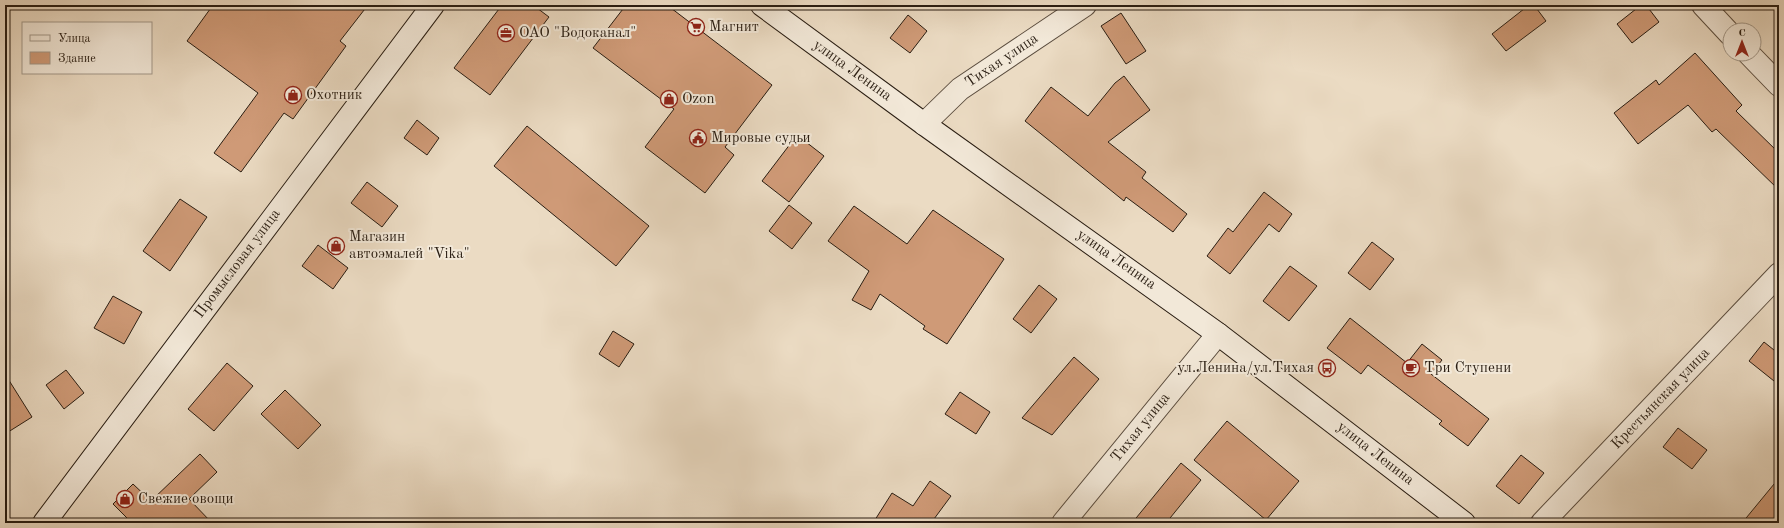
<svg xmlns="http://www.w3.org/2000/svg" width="1784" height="528" font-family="'Old Standard TT',serif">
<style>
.building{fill:#cf9a77;stroke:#291d12}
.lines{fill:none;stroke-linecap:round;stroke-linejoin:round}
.street-casing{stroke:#5a4c3e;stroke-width:24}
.secondary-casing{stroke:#291d12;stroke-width:24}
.street{stroke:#f2e8d8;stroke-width:22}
.secondary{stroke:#f2e8d8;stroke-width:22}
.labels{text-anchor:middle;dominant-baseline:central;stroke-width:4;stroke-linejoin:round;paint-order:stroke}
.poi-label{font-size:15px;fill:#291d12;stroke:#f2e8d8;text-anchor:start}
.street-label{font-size:15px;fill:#291d12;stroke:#f2e8d8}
</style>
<rect width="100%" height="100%" fill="#ebdbc3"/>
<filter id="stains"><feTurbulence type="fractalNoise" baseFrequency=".005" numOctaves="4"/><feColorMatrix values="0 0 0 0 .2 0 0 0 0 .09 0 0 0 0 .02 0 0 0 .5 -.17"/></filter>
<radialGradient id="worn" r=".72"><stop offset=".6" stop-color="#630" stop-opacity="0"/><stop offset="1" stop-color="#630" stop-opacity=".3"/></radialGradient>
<g class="building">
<path d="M213 5H368L340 41 346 46 293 119 284 113 241 172 214 153 258 93 187 41Z"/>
<path d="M502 5H533L549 17 490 95 454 68Z"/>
<path d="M626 5H667L772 85 725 147 734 155 705 193 645 147 674 109 593 48Z"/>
<path d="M1529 5H1534L1546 21 1506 51 1492 34Z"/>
<path d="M1641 5H1646L1659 22 1632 43 1617 24Z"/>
<path d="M1121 13 1146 51 1126 64 1101 26Z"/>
<path d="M908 15 927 31 910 53 890 38Z"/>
<path d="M1695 53 1742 105 1736 111 1779 153V190L1716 129 1712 132 1688 105 1638 144 1614 113 1656 80 1659 85Z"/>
<path d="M1124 76 1150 110 1108 142 1146 172 1142 178 1187 214 1173 232 1126 197 1124 201 1025 121 1051 87 1088 116 1115 83Z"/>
<path d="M417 120 439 138 427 155 404 138Z"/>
<path d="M527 126 649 226 616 266 494 166Z"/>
<path d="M797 135 824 156 789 202 762 181Z"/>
<path d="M367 182 398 206 382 227 351 203Z"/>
<path d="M1264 192 1292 214 1279 232 1269 224 1230 274 1207 256 1228 228 1233 232Z"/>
<path d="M180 199 207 217 170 271 143 251Z"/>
<path d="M789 205 812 223 792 249 769 231Z"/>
<path d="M854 206 907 244 933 210 1004 259 947 344 923 329 925 326 880 294 871 310 852 300 869 271 828 241Z"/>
<path d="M1372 242 1394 259 1370 290 1348 273Z"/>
<path d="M318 245 348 268 333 289 302 266Z"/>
<path d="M1290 266 1317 286 1289 321 1263 301Z"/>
<path d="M1039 285 1057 299 1031 333 1013 319Z"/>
<path d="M113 296 142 312 124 344 94 328Z"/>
<path d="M1350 318 1407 363 1422 344 1442 360 1431 374 1489 419 1468 446 1439 424 1442 421 1368 365 1361 374 1327 348Z"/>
<path d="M613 331 634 344 619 367 599 354Z"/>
<path d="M1764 342 1779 354V385L1749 361Z"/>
<path d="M1074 357 1099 379 1052 435 1022 418Z"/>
<path d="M227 363 253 386 214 431 188 409Z"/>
<path d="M66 370 84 393 64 409 46 385Z"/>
<path d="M5 374 32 417 5 434Z"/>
<path d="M285 390 321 425 298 449 261 414Z"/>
<path d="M960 392 990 412 976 434 945 414Z"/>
<path d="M1227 421 1299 481 1266 520 1194 460Z"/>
<path d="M1678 428 1707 450 1692 469 1663 447Z"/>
<path d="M200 454 217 472 189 499 212 523H128L130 521 113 504 133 484 151 501Z"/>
<path d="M1521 455 1544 473 1519 504 1496 486Z"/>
<path d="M1181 463 1201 480 1166 523H1132Z"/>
<path d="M1779 478V523H1742Z"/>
<path d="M930 481 951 496 934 519 940 523H873L892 493 913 506Z"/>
</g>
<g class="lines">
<g class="street-casing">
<g id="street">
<path d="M1703 5 1730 34"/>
<path d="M1749 54 1779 85"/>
<path d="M924 124 960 89 1085 5"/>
<path d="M1063 523 1218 334"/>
<path d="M1542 523 1779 274"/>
</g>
</g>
<g class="secondary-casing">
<g id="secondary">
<path d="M762 5 924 124 1218 334 1464 523"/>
<path d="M44 523 433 5"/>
</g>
</g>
<use href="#street" class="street"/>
<use href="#secondary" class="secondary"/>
</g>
<defs>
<g id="supermarket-ring" transform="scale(0.9)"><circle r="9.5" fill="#f2e8d8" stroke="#8f2418" stroke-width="1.5"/><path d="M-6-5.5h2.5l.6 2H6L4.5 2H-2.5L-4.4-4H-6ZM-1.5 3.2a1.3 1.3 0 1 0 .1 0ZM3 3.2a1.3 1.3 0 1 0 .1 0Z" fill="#8f2418"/></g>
<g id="office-ring" transform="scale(0.9)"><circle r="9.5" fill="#f2e8d8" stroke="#8f2418" stroke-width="1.5"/><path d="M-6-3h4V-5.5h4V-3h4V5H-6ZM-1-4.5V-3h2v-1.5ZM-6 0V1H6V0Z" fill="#8f2418"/></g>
<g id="shop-ring" transform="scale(0.9)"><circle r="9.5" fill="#f2e8d8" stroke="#8f2418" stroke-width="1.5"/><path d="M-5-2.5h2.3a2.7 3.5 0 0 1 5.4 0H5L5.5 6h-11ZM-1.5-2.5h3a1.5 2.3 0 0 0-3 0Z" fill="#8f2418"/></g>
<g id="civic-ring" transform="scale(0.9)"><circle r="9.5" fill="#f2e8d8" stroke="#8f2418" stroke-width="1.5"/><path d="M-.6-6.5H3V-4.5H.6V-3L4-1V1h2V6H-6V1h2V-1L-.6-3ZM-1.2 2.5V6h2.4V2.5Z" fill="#8f2418"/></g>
<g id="bus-ring" transform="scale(0.9)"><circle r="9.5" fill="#f2e8d8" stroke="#8f2418" stroke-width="1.5"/><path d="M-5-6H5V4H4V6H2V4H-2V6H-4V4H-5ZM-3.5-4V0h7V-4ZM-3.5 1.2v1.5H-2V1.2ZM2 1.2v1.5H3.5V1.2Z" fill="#8f2418"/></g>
<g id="cafe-ring" transform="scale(0.9)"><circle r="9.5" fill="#f2e8d8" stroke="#8f2418" stroke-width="1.5"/><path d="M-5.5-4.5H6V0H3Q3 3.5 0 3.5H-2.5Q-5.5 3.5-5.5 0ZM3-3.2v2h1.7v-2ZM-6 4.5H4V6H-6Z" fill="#8f2418"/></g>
</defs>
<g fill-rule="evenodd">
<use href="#supermarket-ring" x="696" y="27"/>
<use href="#office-ring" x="506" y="33"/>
<use href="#shop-ring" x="293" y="95"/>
<use href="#shop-ring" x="669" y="99"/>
<use href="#civic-ring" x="698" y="138"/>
<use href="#shop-ring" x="336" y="246"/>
<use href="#bus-ring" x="1327" y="368"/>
<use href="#cafe-ring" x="1411" y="368"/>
<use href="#shop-ring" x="125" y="499"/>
</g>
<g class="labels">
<g class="poi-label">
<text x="709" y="27">Магнит</text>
<text x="519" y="33">ОАО "Водоканал"</text>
<text x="306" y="95">Охотник</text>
<text x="682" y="99">Ozon</text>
<text x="711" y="138">Мировые судьи</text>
<text x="349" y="237">Магазин<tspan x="349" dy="17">автоэмалей "Vika"</tspan></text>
<text x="1314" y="368" text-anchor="end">ул.Ленина/ул.Тихая</text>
<text x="1424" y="368">Три Ступени</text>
<text x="138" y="499">Свежие овощи</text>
</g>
<g class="street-label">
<text transform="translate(1002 61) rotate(-34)">Тихая улица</text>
<text transform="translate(852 71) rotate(36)">улица Ленина</text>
<text transform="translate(1116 260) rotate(35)">улица Ленина</text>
<text transform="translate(238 264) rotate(-53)">Промысловая улица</text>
<text transform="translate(1661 399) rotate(-46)">Крестьянская улица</text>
<text transform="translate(1141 428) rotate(-51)">Тихая улица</text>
<text transform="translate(1375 454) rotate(38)">улица Ленина</text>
</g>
</g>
<rect width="1784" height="528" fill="none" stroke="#ebdbc3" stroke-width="20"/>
<rect x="6" y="6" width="1772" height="516" fill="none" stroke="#291d12" stroke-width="2"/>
<rect x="10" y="10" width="1764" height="508" fill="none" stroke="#291d12"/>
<rect x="22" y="22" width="130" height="52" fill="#f2e8d8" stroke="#a29789"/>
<rect x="30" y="35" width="20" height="6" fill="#f2e8d8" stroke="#a29789"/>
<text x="58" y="42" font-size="12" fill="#291d12">Улица</text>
<rect x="30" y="52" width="20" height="12" fill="#cf9a77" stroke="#a29789"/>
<text x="58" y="62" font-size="12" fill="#291d12">Здание</text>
<g transform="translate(1742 42)"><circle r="19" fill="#f2e8d8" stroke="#a29789"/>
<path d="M0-3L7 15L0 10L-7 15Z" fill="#8f2418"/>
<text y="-6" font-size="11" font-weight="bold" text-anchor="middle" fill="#291d12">С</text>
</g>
<rect width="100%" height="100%" filter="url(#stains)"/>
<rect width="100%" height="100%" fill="url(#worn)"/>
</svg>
